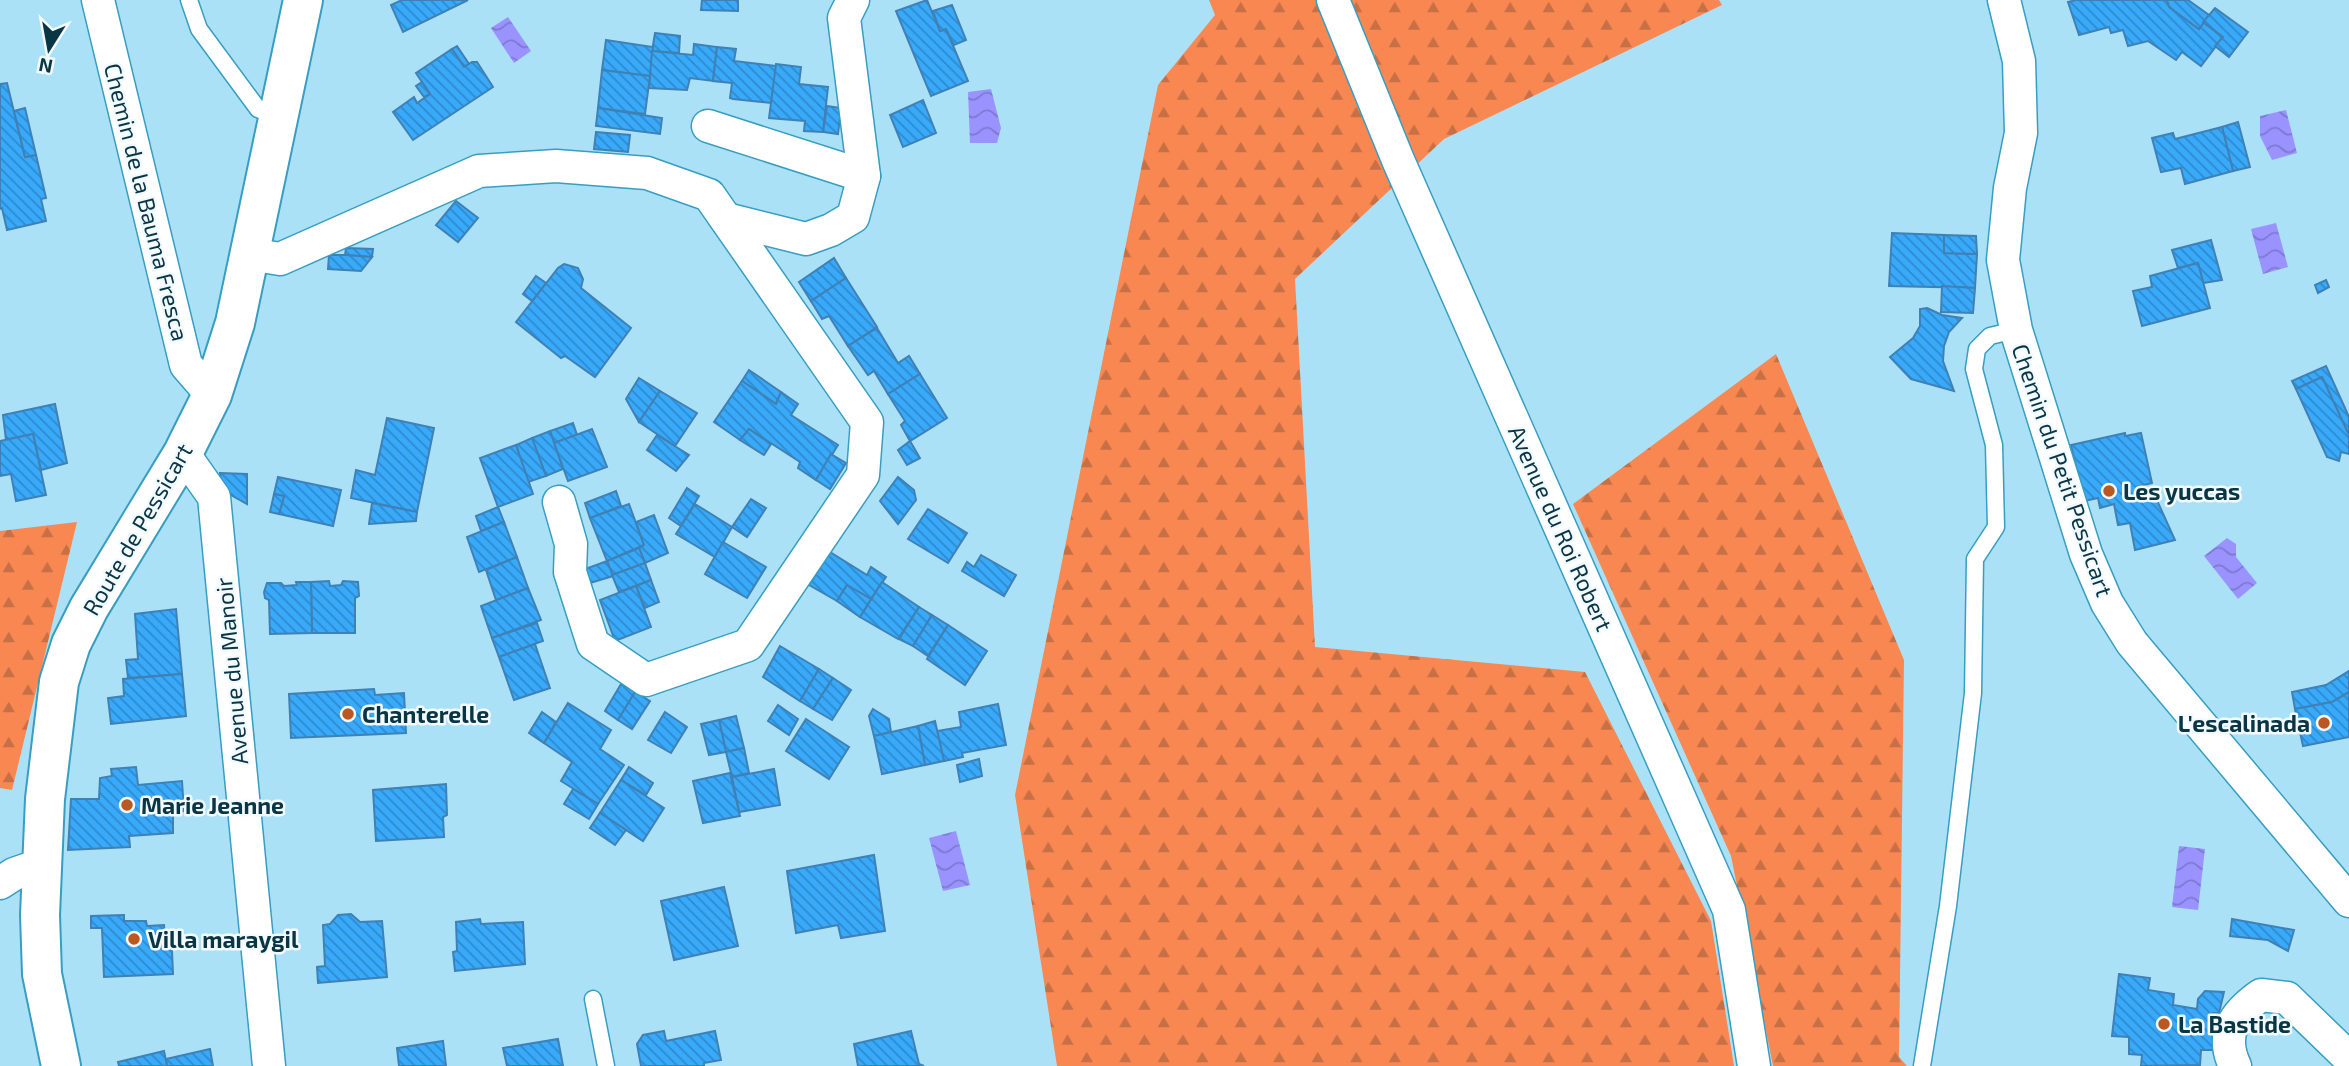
<svg xmlns="http://www.w3.org/2000/svg" width="2349" height="1066" font-family="'Exo 2',sans-serif">
<style>
.forest{fill:url(#forest-firs)}
.water{fill:url(#water-waves)}
.building{fill:url(#building-back-hatch);stroke:#3f81b5;stroke-width:2}
.lines{fill:none;stroke-linecap:round;stroke-linejoin:round}
.service-casing{stroke:#389ec1;stroke-width:19}
.minor-casing{stroke:#389ec1;stroke-width:35}
.tertiary-casing{stroke:#389ec1;stroke-width:42}
.service{stroke:#fff;stroke-width:16}
.minor{stroke:#fff;stroke-width:32}
.tertiary{stroke:#fff;stroke-width:38}
.poi-dot{fill:#bb5723;stroke:#f2fafe;stroke-width:2.5}
.labels{text-anchor:middle;dominant-baseline:central;stroke-width:5;stroke-linejoin:round;paint-order:stroke}
.street-label{font-size:23px;fill:#093544;stroke:#f2fafe}
.poi-label{font-size:23px;font-weight:bold;fill:#093544;stroke:#f2fafe;text-anchor:start}
</style>
<defs>
<pattern id="forest-firs" width="22" height="20" patternUnits="userSpaceOnUse" patternTransform="scale(1.75)"><rect width="22" height="20" fill="#f88751"/><path d="M5 1l3.5 6h-7zM16 11l3.5 6h-7z" fill="#c76f45"/></pattern>
<pattern id="water-waves" width="16" height="10" patternUnits="userSpaceOnUse" patternTransform="scale(1.75)"><rect width="16" height="10" fill="#9a93ff"/><path d="M0 5q4-4 8 0t8 0" fill="none" stroke="#7c79d0"/></pattern>
<pattern id="building-back-hatch" width="6" height="6" patternUnits="userSpaceOnUse" patternTransform="scale(1.75)"><rect width="6" height="6" fill="#39a9fa"/><path d="M-1 5l2 2M0 0l6 6M5-1l2 2" fill="none" stroke="#2e8acc"/></pattern>
</defs>
<rect width="100%" height="100%" fill="#abe1f7"/>
<g class="forest">
<path d="M1209 0H1719L1722 5 1444 139 1295 279 1315 647 1585 672 1711 921 1734 1066H1057L1015 795 1158 85 1215 15Z"/>
<path d="M1776 354 1904 660 1899 1057 1907 1066H1773L1731 856 1573 504Z"/>
<path d="M77 522 12 790 0 788V531Z"/>
</g>
<g class="water">
<path d="M508 17 531 51 514 63 491 28Z"/>
<path d="M991 89 1001 128 997 143H970L968 92Z"/>
<path d="M2286 110 2297 153 2272 160 2260 136V116Z"/>
<path d="M2276 223 2288 267 2263 274 2251 229Z"/>
<path d="M2227 538 2236 544V557L2257 583 2238 599 2204 556Z"/>
<path d="M956 831 970 885 943 891 929 838Z"/>
<path d="M2179 846 2205 849 2198 910 2172 907Z"/>
</g>
<g class="building">
<path d="M402 0H468L403 32 391 5Z"/>
<path d="M702 0H738V11L701 10Z"/>
<path d="M927 0 940 31 946 29 968 81 931 96 896 11Z"/>
<path d="M2076 0H2167L2169 7 2199 29 2203 22 2223 37 2201 66 2182 52 2176 60 2148 41 2128 46 2123 30 2111 33 2109 27 2079 35 2068 2Z"/>
<path d="M2167 0H2188L2209 15 2199 29 2169 7Z"/>
<path d="M952 5 966 40 954 45 946 29 940 31 933 11Z"/>
<path d="M2215 8 2248 32 2229 57 2215 46 2223 37 2203 22Z"/>
<path d="M655 33 680 36 679 53 652 51Z"/>
<path d="M606 40 653 47 650 76 602 70Z"/>
<path d="M694 44 717 47 713 81 690 78 687 90 649 88 652 51 693 55Z"/>
<path d="M457 46 469 64 464 67 452 49Z"/>
<path d="M717 47 736 49 734 61 777 66 771 103 733 99 730 98 732 83 713 81Z"/>
<path d="M452 49 464 67 472 62H477L493 87 413 140 393 112 414 97 417 103 430 94 416 73Z"/>
<path d="M776 64 801 67 799 84 828 87 823 132 804 131 805 121 769 118Z"/>
<path d="M602 70 650 76 645 114 598 108Z"/>
<path d="M422 82 430 94 424 97 416 86Z"/>
<path d="M7 83 25 157 36 155 46 198 41 199 46 221 7 230 2 208 0 209V84Z"/>
<path d="M923 100 936 133 903 147 890 115Z"/>
<path d="M827 106 841 108 838 134 823 132Z"/>
<path d="M25 108 36 155 25 157 14 111Z"/>
<path d="M598 108 662 118 660 134 596 126Z"/>
<path d="M2238 122 2250 167 2233 171 2222 127Z"/>
<path d="M2222 127 2233 171 2185 184 2181 168 2161 172 2152 138 2173 133 2175 139Z"/>
<path d="M596 132 630 135 628 152 594 149Z"/>
<path d="M456 201 478 218 458 242 436 225Z"/>
<path d="M1892 233 1944 235V253L1977 254 1975 288 1889 286Z"/>
<path d="M1944 235 1976 236 1977 254 1944 253Z"/>
<path d="M2211 240 2222 280 2203 283 2198 263 2178 268 2172 250Z"/>
<path d="M346 248 373 249 372 257 345 255Z"/>
<path d="M329 255H345L372 257 361 271 328 269Z"/>
<path d="M834 258 846 278 811 301 799 282Z"/>
<path d="M2198 263 2210 308 2142 326 2133 291 2152 287 2150 276Z"/>
<path d="M564 264 578 268 583 279 581 288 631 328 595 377 565 356 561 358 516 322 558 268Z"/>
<path d="M536 276 546 283 532 301 523 294Z"/>
<path d="M846 278 877 327 848 346 829 316 822 319 811 301Z"/>
<path d="M2326 280 2329 287 2318 293 2315 285Z"/>
<path d="M1942 286 1975 288 1973 313 1941 312Z"/>
<path d="M1927 308 1942 315 1962 318 1949 332 1944 346 1943 361 1954 391 1911 379 1890 357 1913 338 1920 326V309Z"/>
<path d="M877 328 898 363 909 356 920 374 888 394 874 371 868 375 848 346Z"/>
<path d="M2326 366 2349 417V435L2322 377 2296 389 2292 381Z"/>
<path d="M749 370 781 392 776 404 742 381Z"/>
<path d="M920 374 947 418 910 441 901 425 905 421 888 394Z"/>
<path d="M2322 377 2349 435V454L2341 452 2339 461 2327 457 2296 389Z"/>
<path d="M639 378 660 391 639 422 626 399Z"/>
<path d="M742 381 776 404 781 392 798 404 791 415 838 445 816 480 798 468 800 462 749 429 740 440 714 422Z"/>
<path d="M660 391 697 413 675 446 639 422Z"/>
<path d="M55 404 67 463 41 470 33 434 6 440 3 415Z"/>
<path d="M387 418 434 428 417 512 351 498 356 470 375 475Z"/>
<path d="M573 423 577 435 554 443 550 431Z"/>
<path d="M592 429 607 467 568 481 554 443Z"/>
<path d="M749 429 771 444 764 455 740 440Z"/>
<path d="M550 431 563 469 546 476 532 438Z"/>
<path d="M2125 433V436L2141 433 2152 483 2136 487 2139 500 2155 496 2175 540 2135 550 2130 523 2118 525 2114 504 2100 508 2098 498 2084 501 2071 445Z"/>
<path d="M33 434 46 495 16 501 11 474 0 476V441Z"/>
<path d="M657 435 689 455 676 471 647 450Z"/>
<path d="M532 438 546 476 528 482 516 445Z"/>
<path d="M910 441 920 458 907 465 898 450Z"/>
<path d="M516 445 533 494 498 507 480 458Z"/>
<path d="M831 454 846 463 830 489 816 480Z"/>
<path d="M220 473 247 474V504L222 490Z"/>
<path d="M278 477 341 490 333 526 279 514 284 496 274 494Z"/>
<path d="M898 477 914 490 916 500 898 524 880 501Z"/>
<path d="M687 488 699 496 681 526 669 518Z"/>
<path d="M616 491 621 506 590 518 585 503Z"/>
<path d="M274 494 284 496 279 514 270 512Z"/>
<path d="M751 499 766 508 747 537 732 527Z"/>
<path d="M372 503 417 512 416 521 369 524Z"/>
<path d="M629 504 644 545 607 561 590 518Z"/>
<path d="M695 504 732 527 715 557 676 534Z"/>
<path d="M498 507 504 522 481 531 476 516Z"/>
<path d="M928 509 967 533 948 563 908 539Z"/>
<path d="M654 515 668 553 645 563 639 548 644 545 636 522Z"/>
<path d="M504 522 517 557 479 572 467 537Z"/>
<path d="M723 542 766 567 747 598 705 574Z"/>
<path d="M639 548 645 563 612 575 607 561Z"/>
<path d="M830 552 867 575 871 567 886 577 871 599 847 585 837 601 809 585Z"/>
<path d="M981 555 1016 575 1004 596 962 571 967 562 974 567Z"/>
<path d="M517 557 528 588 496 600 486 570Z"/>
<path d="M607 561 613 576 590 583 585 569Z"/>
<path d="M645 563 651 580 619 592 612 575Z"/>
<path d="M651 580 659 602 645 608 636 586Z"/>
<path d="M329 581 330 586 341 585 343 581 358 582 359 596 355 598V633H312L311 582Z"/>
<path d="M296 582H311L312 633 270 634 269 600 265 598 264 592 267 583H281L284 586 297 585Z"/>
<path d="M882 582 919 607 898 639 860 617Z"/>
<path d="M847 585 871 599 860 617 837 601Z"/>
<path d="M636 586 651 627 615 641 600 600Z"/>
<path d="M528 588 541 620 492 638 481 606Z"/>
<path d="M919 607 932 615 913 646 899 639Z"/>
<path d="M176 609 182 674 128 678 126 660 138 659 135 614Z"/>
<path d="M932 615 948 625 928 656 913 646Z"/>
<path d="M537 623 543 641 499 657 492 638Z"/>
<path d="M948 625 987 651 965 685 927 659Z"/>
<path d="M535 644 550 688 514 700 499 657Z"/>
<path d="M780 646 819 669 800 701 763 677Z"/>
<path d="M819 669 833 678 813 709 800 701Z"/>
<path d="M2349 671V692L2332 702 2295 709 2292 692 2326 685Z"/>
<path d="M182 674 186 716 111 724 108 698 124 696 123 679Z"/>
<path d="M833 678 851 690 832 720 813 709Z"/>
<path d="M621 684 635 692 618 720 605 711Z"/>
<path d="M374 689 375 695 404 693 406 733 291 738 289 694Z"/>
<path d="M635 692 650 701 632 729 618 720Z"/>
<path d="M2349 692V737L2303 746 2295 709 2332 702Z"/>
<path d="M568 703 611 730 600 749 624 765 598 804 561 781 572 762 544 743Z"/>
<path d="M998 704 1006 745 962 753 963 757 944 761 937 731 961 727 959 712Z"/>
<path d="M778 705 798 719 789 735 768 721Z"/>
<path d="M873 709 889 719 891 732 874 736 869 716Z"/>
<path d="M542 712 556 722 544 743 529 733Z"/>
<path d="M665 712 687 727 671 753 648 740Z"/>
<path d="M736 716 744 748 726 752 719 720Z"/>
<path d="M806 719 849 747 829 779 786 751Z"/>
<path d="M719 720 726 752 709 755 701 724Z"/>
<path d="M935 721 944 761 925 765 918 726Z"/>
<path d="M918 726 925 765 882 774 874 736Z"/>
<path d="M744 748 749 773 732 777 726 752Z"/>
<path d="M979 759 982 776 960 782 957 765Z"/>
<path d="M136 767 138 785 182 781 184 811 173 812V833L129 836 130 847 68 850 71 799H99L100 778 112 776 111 769Z"/>
<path d="M629 767 653 783 646 795 621 780Z"/>
<path d="M774 769 780 805 739 812 732 777Z"/>
<path d="M730 773 740 816 703 823 693 781Z"/>
<path d="M621 780 664 808 643 841 600 813Z"/>
<path d="M446 784 447 815 443 817 444 837 376 841 373 790Z"/>
<path d="M573 789 598 804 589 819 564 804Z"/>
<path d="M600 813 626 830 615 845 590 828Z"/>
<path d="M874 855 885 931 841 938 838 925 796 933 787 871Z"/>
<path d="M724 887 738 946 674 960 661 901Z"/>
<path d="M351 914 360 922 382 921 387 977 318 983 317 967 325 966 323 925 330 924 338 915Z"/>
<path d="M124 915V921H146L147 926 164 925 166 949 172 951 173 974 104 977 102 928H91V916Z"/>
<path d="M480 919 481 924 523 922 525 964 455 971 453 952 457 951 456 922Z"/>
<path d="M2232 919 2294 930 2288 951 2268 940 2230 936Z"/>
<path d="M2119 974 2150 978 2148 990 2174 994 2173 1005 2197 1009 2198 999 2205 991 2224 992 2219 1013H2213L2214 1050H2201L2200 1065 2141 1066 2142 1055 2129 1054V1037L2112 1036Z"/>
<path d="M664 1031 666 1041 715 1031 721 1060 704 1063V1066H641L637 1044 643 1035Z"/>
<path d="M911 1031 919 1064 924 1066H858L854 1044Z"/>
<path d="M558 1039 563 1066H507L503 1048Z"/>
<path d="M443 1041 446 1066H399L397 1048Z"/>
<path d="M210 1049 213 1066H167L166 1059Z"/>
<path d="M164 1051 167 1066H119L118 1062Z"/>
</g>
<g class="lines">
<g class="service-casing">
<g id="service">
<path d="M189 0 199 29 258 109 279 117"/>
<path d="M593 999 606 1066"/>
<path d="M1922 1066 1948 906 1973 693 1975 559 1996 527 1994 445 1974 369 1977 349 1990 336 2016 330"/>
</g>
</g>
<g class="minor-casing">
<g id="minor">
<path d="M98 0 186 365 212 395"/>
<path d="M1333 0 1398 160 1729 910 1754 1066"/>
<path d="M2004 0 2019 61 2021 133 2010 188 2003 260 2016 330 2086 554 2107 603 2132 643 2349 901"/>
<path d="M708 126 864 176"/>
<path d="M726 219 806 239 831 230 853 217 864 176 844 18 853 0"/>
<path d="M249 254 280 259 479 171 556 166 647 173 709 195 867 422 863 475 748 645 646 680 593 644 570 572 571 544 559 502"/>
<path d="M183 453 214 497 269 1066"/>
<path d="M0 883 14 874 43 864"/>
<path d="M2235 1066C2220 1034 2234 1014 2261 995L2287 998 2349 1058"/>
</g>
</g>
<g class="tertiary-casing">
<path id="tertiary" d="M61 1066 42 974 40 915 45 799 59 682 71 644 89 608 183 453 212 395 235 323 303 0"/>
</g>
<use href="#service" class="service"/>
<use href="#minor" class="minor"/>
<use href="#tertiary" class="tertiary"/>
</g>
<g class="poi-dot">
<circle cx="2109" cy="491" r="7"/>
<circle cx="348" cy="714" r="7"/>
<circle cx="2324" cy="723" r="7"/>
<circle cx="127" cy="805" r="7"/>
<circle cx="134" cy="939" r="7"/>
<circle cx="2164" cy="1024" r="7"/>
</g>
<g class="labels">
<g class="street-label">
<text transform="translate(147 202) rotate(76)">Chemin de la Bauma Fresca</text>
<text transform="translate(2063 470) rotate(71)">Chemin du Petit Pessicart</text>
<text transform="translate(1561 528) rotate(66)">Avenue du Roi Robert</text>
<text transform="translate(137 529) rotate(-60)">Route de Pessicart</text>
<text transform="translate(231 671) rotate(-95)">Avenue du Manoir</text>
</g>
<g class="poi-label">
<text x="2123" y="491">Les yuccas</text>
<text x="362" y="714">Chanterelle</text>
<text x="2310" y="723" text-anchor="end">L'escalinada</text>
<text x="141" y="805">Marie Jeanne</text>
<text x="148" y="939">Villa maraygil</text>
<text x="2178" y="1024">La Bastide</text>
</g>
</g>
<g transform="translate(49 49) rotate(191)" stroke="#f2fafe" stroke-width="5" paint-order="stroke">
<path d="M0-5L12 26L0 18L-12 26Z" fill="#093544"/>
<text y="-10" font-size="19" font-weight="bold" text-anchor="middle" fill="#093544">N</text>
</g>
</svg>
